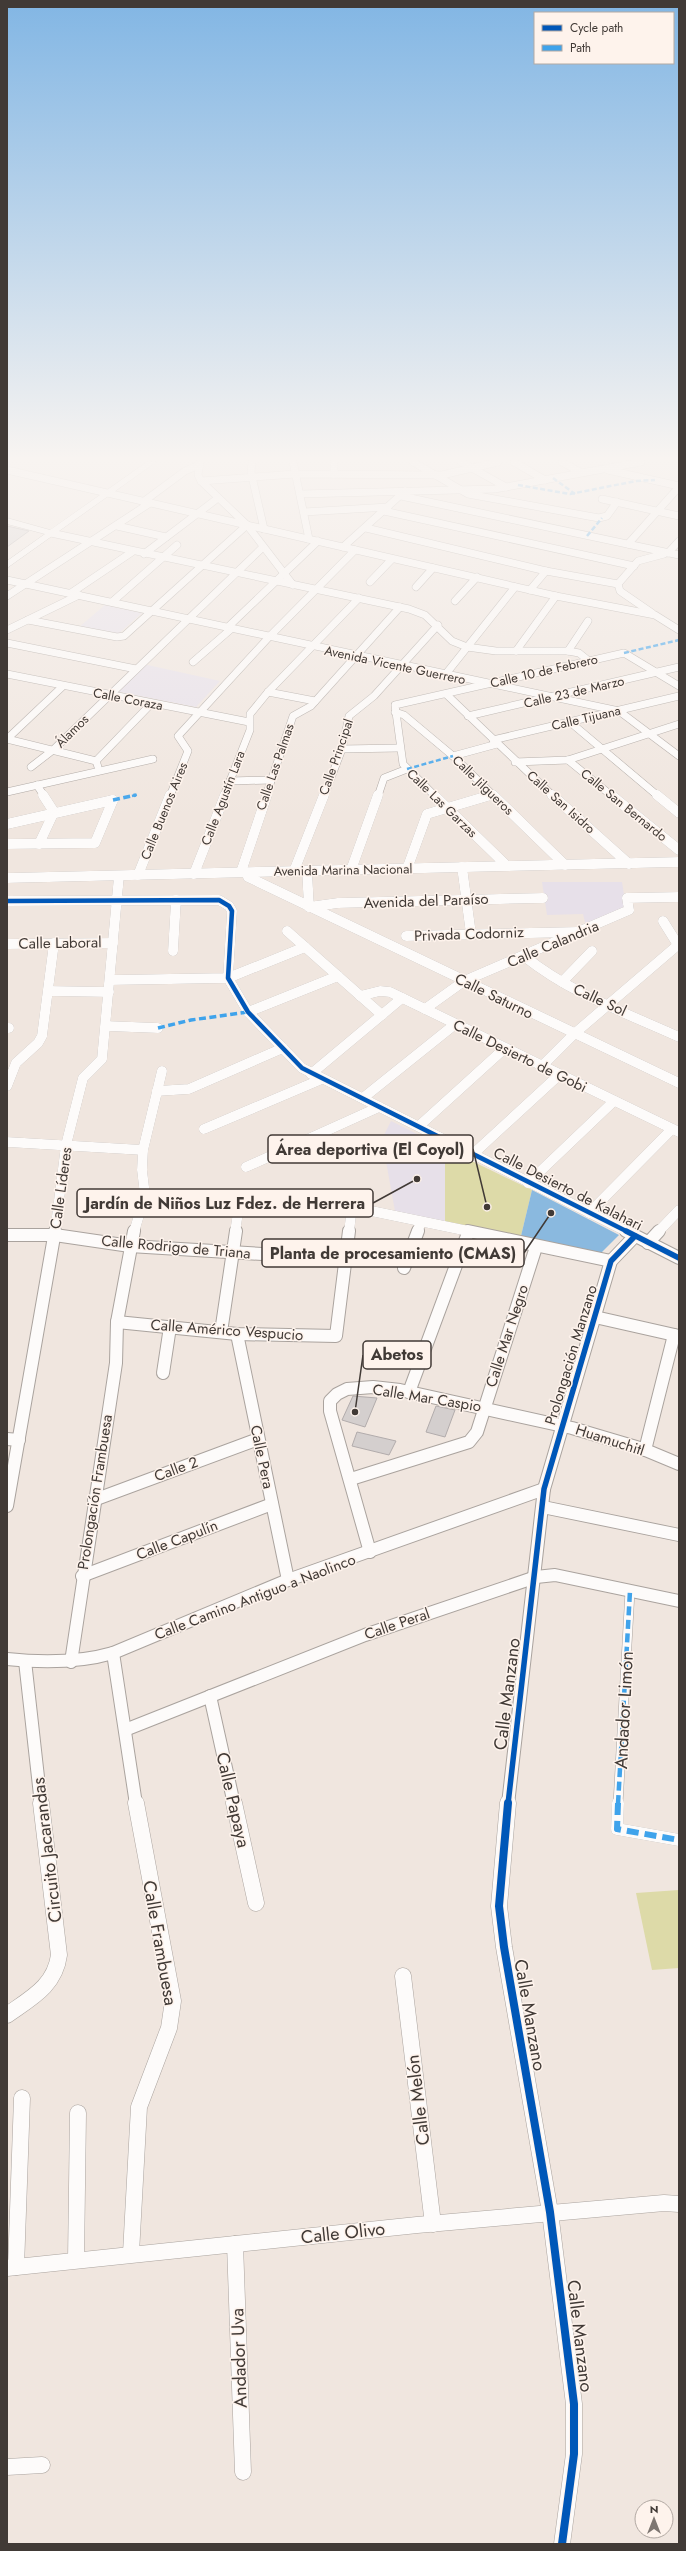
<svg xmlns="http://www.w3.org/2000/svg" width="686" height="2551" font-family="Jost,sans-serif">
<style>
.education{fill:#e7e0e9}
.green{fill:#dddaa8}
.water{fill:#8ab9df}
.building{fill:#d4cfce;stroke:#b2acac}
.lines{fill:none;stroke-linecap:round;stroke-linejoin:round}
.pedestrian-far1-casing{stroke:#aaa39e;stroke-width:10}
.pedestrian-casing{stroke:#aaa39e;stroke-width:12}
.minor-far3-casing{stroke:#aaa39e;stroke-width:8}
.minor-far2-casing{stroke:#aaa39e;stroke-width:10}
.minor-far1-casing{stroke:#aaa39e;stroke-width:14}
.minor-casing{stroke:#aaa39e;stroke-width:17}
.secondary-casing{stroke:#aaa39e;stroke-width:1}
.pedestrian-far1{stroke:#fdfbfa;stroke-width:9}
.pedestrian{stroke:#fdfbfa;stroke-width:12}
.minor-far3{stroke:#fdfbfa;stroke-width:7}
.minor-far2{stroke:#fdfbfa;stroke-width:10}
.minor-far1{stroke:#fdfbfa;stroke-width:12}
.minor{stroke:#fdfbfa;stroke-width:16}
.secondary{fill:#fdfbfa;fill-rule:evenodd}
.quiet-far3{stroke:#3fa3eb;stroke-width:2.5;stroke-dasharray:5 2.5;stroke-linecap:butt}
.quiet-far2{stroke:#3fa3eb;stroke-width:3.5;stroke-dasharray:7 3.5;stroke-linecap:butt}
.quiet-far1{stroke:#3fa3eb;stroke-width:4.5;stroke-dasharray:9 4.5;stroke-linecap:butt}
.quiet{stroke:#3fa3eb;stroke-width:6;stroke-dasharray:12 6;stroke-linecap:butt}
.cycleway-far2-casing{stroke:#fef3ec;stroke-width:6}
.cycleway-far1-casing{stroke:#fef3ec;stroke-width:8}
.cycleway-casing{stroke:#fef3ec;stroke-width:10}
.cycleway-far2{stroke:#0057b8;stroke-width:4.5}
.cycleway-far1{stroke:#0057b8;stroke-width:5.5}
.cycleway{stroke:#0057b8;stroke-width:8}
.labels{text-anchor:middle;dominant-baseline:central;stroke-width:3;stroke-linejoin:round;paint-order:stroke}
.far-street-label{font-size:13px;fill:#413a36;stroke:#fef3ec}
.street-label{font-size:15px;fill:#413a36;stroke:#fef3ec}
.near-street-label{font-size:18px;fill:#413a36;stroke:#fef3ec}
.leader{fill:none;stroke:#413a36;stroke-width:1.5}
.callout-dot{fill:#413a36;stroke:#fef3ec;stroke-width:1.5}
.callout{fill:#fef3ec;stroke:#413a36;stroke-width:1.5}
.callout-label{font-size:16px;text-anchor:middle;font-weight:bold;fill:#413a36}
</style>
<rect width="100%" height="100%" fill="#f0e6df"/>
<g class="education">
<path d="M105 605 142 613 118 634 78 628Z"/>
<path d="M143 664 220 681 196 707 115 691Z"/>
<path d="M542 882H622L626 908 586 926 583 914 547 915Z"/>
<path d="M391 1121 445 1148V1223L395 1211 382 1139Z"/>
</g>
<g class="green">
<path d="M445 1148 532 1190 520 1240 445 1223Z"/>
<path d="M679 1890V1968L652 1970 636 1893Z"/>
</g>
<path class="water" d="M532 1190 619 1235 598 1256 520 1240Z"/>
<g class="building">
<path d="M7 526 29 531 7 547Z"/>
<path d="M353 1396 377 1398 365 1427 342 1420Z"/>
<path d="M436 1406 455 1410 445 1437 426 1432Z"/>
<path d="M357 1432 396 1441 389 1455 352 1446Z"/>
</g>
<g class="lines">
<g class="pedestrian-far1-casing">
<path id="pedestrian-far1" d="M618 1804 630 1591"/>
</g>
<g class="pedestrian-casing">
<path id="pedestrian" d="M618 1803 617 1829 679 1840"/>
</g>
<g class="minor-far3-casing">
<g id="minor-far3">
<path d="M200 462 198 475 201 481 247 525 293 585"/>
<path d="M252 462 251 472 264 529"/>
<path d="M293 462 309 539"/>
<path d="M334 462V474"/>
<path d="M413 462 468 494 599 518 607 516 617 502"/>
<path d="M461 462 506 487"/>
<path d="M514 462 545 480"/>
<path d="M562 462 580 472"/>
<path d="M7 470 556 596 655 615 679 630"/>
<path d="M608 470 679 486"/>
<path d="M201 481 295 474 442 475 498 462"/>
<path d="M300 494 495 489 641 462"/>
<path d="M401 496 679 555"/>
<path d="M602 499 679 516"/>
<path d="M143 502 185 471 199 465"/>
<path d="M384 511 634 566"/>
<path d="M304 512 388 507"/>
<path d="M117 526 166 537"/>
<path d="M366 528 546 571 618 584"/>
<path d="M51 533 409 609 425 615 452 641 467 647 496 651H568L579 653 589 661"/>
<path d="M628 544 679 487"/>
<path d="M343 547 405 491"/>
<path d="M668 553 679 541"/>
<path d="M144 554 218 498"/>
<path d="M7 580 619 711 679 756"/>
<path d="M370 582 392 559"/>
<path d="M416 587 433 568"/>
<path d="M530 590 546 571"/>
<path d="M71 593 132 552"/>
<path d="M7 596 150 503"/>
<path d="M455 601 477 577"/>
<path d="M112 602 177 545"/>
<path d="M652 613 620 591 618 584 638 561 664 554"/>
<path d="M28 620 117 637 124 636 247 525"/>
<path d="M227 628 318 541"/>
<path d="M7 630 79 595"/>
<path d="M7 643 136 669"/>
<path d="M516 651 556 596"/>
<path d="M568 651 588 621"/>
<path d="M193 662 231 629"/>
<path d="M7 674 249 722"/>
<path d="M445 675 515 587"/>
<path d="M268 692 315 701"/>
<path d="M446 694 553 796"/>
<path d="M395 712 404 715 453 756 494 796"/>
<path d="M468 716 679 667"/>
<path d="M570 722 658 796"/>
<path d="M7 739 96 761"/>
<path d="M7 739 63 686"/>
<path d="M493 740 679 696"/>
<path d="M342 749 399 748"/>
<path d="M453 756 497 744"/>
<path d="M568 760 612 796"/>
<path d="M515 762 568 760 679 724"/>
<path d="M31 767 53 750 263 547"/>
<path d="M98 767 96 761 151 704"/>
<path d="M230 781 271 780"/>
<path d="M37 785 44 796"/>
<path d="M7 792 153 759"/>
<path d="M170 796 188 751 178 736 269 637 355 550"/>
<path d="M224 796 250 730V714L268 692 359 598"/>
<path d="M266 796 293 716 311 706 400 607"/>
<path d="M324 796 342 749 349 716 374 696 438 625"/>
<path d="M378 796 384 778 407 769"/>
<path d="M435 796 403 764 395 705 624 653 679 686"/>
<path d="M487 796 493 794"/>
</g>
</g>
<g class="minor-far2-casing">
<g id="minor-far2">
<path d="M434 795 507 866"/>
<path d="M493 795 565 865"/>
<path d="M552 795 629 864"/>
<path d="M611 795 679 850"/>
<path d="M657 795 679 813"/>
<path d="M7 824 113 800"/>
<path d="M7 844 95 843 113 800"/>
<path d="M39 844 54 812 43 795"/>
<path d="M462 867 471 934"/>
<path d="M407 869 427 814 491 795"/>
<path d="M351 870 378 795"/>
<path d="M294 871 324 795"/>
<path d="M307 871 309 907"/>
<path d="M241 872 267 795"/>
<path d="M194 874 225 795"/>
<path d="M138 875 170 795"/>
<path d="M248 877 679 1083"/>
<path d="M7 878 679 862"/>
<path d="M7 901 219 900 229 906 232 911 228 978 248 1012 302 1068 628 1232"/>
<path d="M309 907 338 903 543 898"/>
<path d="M663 921 678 945"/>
<path d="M287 931 382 1015"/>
<path d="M406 936 577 932"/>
<path d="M7 944 113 943"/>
<path d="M173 951 176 900"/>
<path d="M524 956C570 993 626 1013 679 1037"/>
<path d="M111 980 228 978 305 947"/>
<path d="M562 982 592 951"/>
<path d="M49 991 109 992"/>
<path d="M360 996 380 991 390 992 679 1132"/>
<path d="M425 1009 464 981 629 910 627 898 679 897"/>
<path d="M248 1012 338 976"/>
<path d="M106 1026 158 1028"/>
<path d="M7 1028H9"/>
<path d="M542 1066 574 1034 679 944"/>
<path d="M311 1074 402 998"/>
<path d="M7 1086 16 1063 38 1043 42 1036 54 943"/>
<path d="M157 1091 189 1089 283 1048"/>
<path d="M363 1098 454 1025"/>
<path d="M419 1126 505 1048"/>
<path d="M204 1129 322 1079"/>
<path d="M7 1142 143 1150"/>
<path d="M472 1155 559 1075"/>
<path d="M246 1167 379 1107"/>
<path d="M528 1183 614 1101"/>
<path d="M145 1195 352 1207 473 1232"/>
<path d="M589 1213 672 1129"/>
<path d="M55 1232 66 1145 83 1078 102 1059 119 876"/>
<path d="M134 1232 145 1195 142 1170 143 1150 162 1071"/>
<path d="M235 1232 240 1200"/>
<path d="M349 1232 352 1207"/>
<path d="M417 1232 421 1222"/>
<path d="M658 1232 679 1210"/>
</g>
</g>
<g class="minor-far1-casing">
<g id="minor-far1">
<path d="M468 1231 611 1261"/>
<path d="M626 1231 679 1258"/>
<path d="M7 1235H55L130 1246 345 1259"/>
<path d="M648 1243 659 1231"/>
<path d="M404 1268 418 1231"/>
<path d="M595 1317 679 1336"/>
<path d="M117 1322 237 1334 336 1336 349 1231"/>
<path d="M221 1332 236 1231"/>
<path d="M237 1334 288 1580"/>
<path d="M163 1373 170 1327"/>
<path d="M409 1392 468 1233"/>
<path d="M7 1439 19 1440"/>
<path d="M645 1450 674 1335"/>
<path d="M351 1479 469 1442 477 1432 536 1247"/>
<path d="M94 1500 258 1439"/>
<path d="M7 1506 55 1231"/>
<path d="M543 1507 679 1535"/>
<path d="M370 1552 330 1411V1401L337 1394 347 1389 373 1387 400 1390 572 1428 643 1449 679 1464"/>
<path d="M82 1576 272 1504"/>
<path d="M113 1653 136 1804"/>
<path d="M7 1659C43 1663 78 1663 113 1653L288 1580 544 1489"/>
<path d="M25 1661 41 1804"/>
<path d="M71 1662 116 1363 117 1322 134 1231"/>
<path d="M210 1696 234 1804"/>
<path d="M125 1730 365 1635 536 1577 555 1575 679 1601"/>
<path d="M508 1804 544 1489 611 1261 635 1236"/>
</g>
</g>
<g class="minor-casing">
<g id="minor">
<path d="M234 1803 256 1903"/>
<path d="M508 1803 499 1906 504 1947 550 2212 574 2404V2454L562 2544"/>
<path d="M403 1976 433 2224"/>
<path d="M7 2015C31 1998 55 1986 59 1955L41 1803"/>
<path d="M235 2244 243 2472"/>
<path d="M131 2253 139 2107 169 2028 173 2001 136 1803"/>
<path d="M76 2260 78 2113"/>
<path d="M16 2267 22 2098"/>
<path d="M7 2268 417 2225 664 2203 679 2204"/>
<path d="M7 2467 42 2465"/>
</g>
</g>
<g class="secondary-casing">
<path id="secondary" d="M147 462H156L7 568V561L45 534 7 524V518L50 530Z"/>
</g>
<use href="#pedestrian-far1" class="pedestrian-far1"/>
<use href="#pedestrian" class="pedestrian"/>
<use href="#minor-far3" class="minor-far3"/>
<use href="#minor-far2" class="minor-far2"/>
<use href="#minor-far1" class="minor-far1"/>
<use href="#minor" class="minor"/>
<use href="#secondary" class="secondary"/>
<g class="quiet-far3">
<path d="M553 478 575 494"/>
<path d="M518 485 570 494 636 481 655 480"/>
<path d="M587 536 602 518"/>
<path d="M624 653 679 640"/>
<path d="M407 769 453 756"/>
<path d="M132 796 139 794"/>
</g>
<g class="quiet-far2">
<path d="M113 800 136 795"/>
<path d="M158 1028 191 1020 248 1012"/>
</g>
<path class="quiet-far1" d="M618 1804 630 1591"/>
<path class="quiet" d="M618 1803 617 1829 679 1840"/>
<g class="cycleway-far2-casing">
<path id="cycleway-far2" d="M7 901 219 900 229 906 232 911 228 978 248 1012 302 1068 628 1232"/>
</g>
<g class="cycleway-far1-casing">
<g id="cycleway-far1">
<path d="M626 1231 679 1258"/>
<path d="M508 1804 544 1489 611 1261 635 1236"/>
</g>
</g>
<g class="cycleway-casing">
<path id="cycleway" d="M508 1803 499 1906 504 1947 550 2212 574 2404V2454L562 2544"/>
</g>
<use href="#cycleway-far2" class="cycleway-far2"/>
<use href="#cycleway-far1" class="cycleway-far1"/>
<use href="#cycleway" class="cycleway"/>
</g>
<linearGradient id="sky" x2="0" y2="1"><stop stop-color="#82b6e4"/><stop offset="0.56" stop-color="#f8f4f1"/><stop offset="1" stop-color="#f8f4f1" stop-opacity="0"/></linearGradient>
<rect width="686" height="819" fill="url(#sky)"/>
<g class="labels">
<g class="far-street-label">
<text transform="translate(395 665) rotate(12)">Avenida Vicente Guerrero</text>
<text transform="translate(544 671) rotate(-13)">Calle 10 de Febrero</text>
<text transform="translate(574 692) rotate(-13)">Calle 23 de Marzo</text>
<text transform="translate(128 699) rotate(11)">Calle Coraza</text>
<text transform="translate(586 718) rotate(-13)">Calle Tijuana</text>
<text transform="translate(72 731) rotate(-45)">Álamos</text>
<text transform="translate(336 757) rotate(-71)">Calle Principal</text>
<text transform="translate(275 767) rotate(-71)">Calle Las Palmas</text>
<text transform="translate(483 785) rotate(44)">Calle Jilgueros</text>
<text transform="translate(223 798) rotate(-69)">Calle Agustín Lara</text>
<text transform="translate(561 802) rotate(42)">Calle San Isidro</text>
<text transform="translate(442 803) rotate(44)">Calle Las Garzas</text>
<text transform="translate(624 805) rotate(39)">Calle San Bernardo</text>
<text transform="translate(164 811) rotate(-68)">Calle Buenos Aires</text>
<text transform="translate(343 870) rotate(-1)">Avenida Marina Nacional</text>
</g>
<g class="street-label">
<text transform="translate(426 901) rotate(-2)">Avenida del Paraíso</text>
<text transform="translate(469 934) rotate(-2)">Privada Codorniz</text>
<text transform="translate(60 943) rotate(-1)">Calle Laboral</text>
<text transform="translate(553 944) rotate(-23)">Calle Calandria</text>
<text transform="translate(494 996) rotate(26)">Calle Saturno</text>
<text transform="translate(600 1000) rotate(25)">Calle Sol</text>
<text transform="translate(520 1056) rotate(26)">Calle Desierto de Gobi</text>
<text transform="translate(61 1188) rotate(-82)">Calle Líderes</text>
<text transform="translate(568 1189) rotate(27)">Calle Desierto de Kalahari</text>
<text transform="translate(176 1247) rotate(5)">Calle Rodrigo de Triana</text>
<text transform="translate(227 1330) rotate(4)">Calle Américo Vespucio</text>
<text transform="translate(507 1336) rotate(-72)">Calle Mar Negro</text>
<text transform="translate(571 1355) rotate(-73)">Prolongación Manzano</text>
<text transform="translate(427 1398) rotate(9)">Calle Mar Caspio</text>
<text transform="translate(610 1440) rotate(18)">Huamuchitl</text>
<text transform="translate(262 1457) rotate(78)">Calle Pera</text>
<text transform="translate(176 1469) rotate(-20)">Calle 2</text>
<text transform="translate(95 1492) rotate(-81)">Prolongación Frambuesa</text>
<text transform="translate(177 1540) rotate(-21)">Calle Capulín</text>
<text transform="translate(255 1597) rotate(-21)">Calle Camino Antiguo a Naolinco</text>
<text transform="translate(397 1624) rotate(-19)">Calle Peral</text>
</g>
<g class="near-street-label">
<text transform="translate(507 1694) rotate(-83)">Calle Manzano</text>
<text transform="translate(624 1710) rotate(-87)">Andador Limón</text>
<text transform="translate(233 1800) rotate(77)">Calle Papaya</text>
<text transform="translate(47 1850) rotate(-97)">Circuito Jacarandas</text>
<text transform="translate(160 1943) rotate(80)">Calle Frambuesa</text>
<text transform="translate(530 2015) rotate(80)">Calle Manzano</text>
<text transform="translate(418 2100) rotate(-97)">Calle Melón</text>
<text transform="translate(343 2233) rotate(-6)">Calle Olivo</text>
<text transform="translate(580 2336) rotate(83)">Calle Manzano</text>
<text transform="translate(239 2358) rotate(-92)">Andador Uva</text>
</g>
</g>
<path class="leader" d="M487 1207L473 1149M417 1179L373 1203M551 1213L524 1253M355 1412L363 1355"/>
<g class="callout-dot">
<circle cx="487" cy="1207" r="4"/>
<circle cx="417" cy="1179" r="4"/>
<circle cx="551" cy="1213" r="4"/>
<circle cx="355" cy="1412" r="4"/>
</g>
<g class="callout">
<rect x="268" y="1135" width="205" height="28" rx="4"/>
<rect x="77" y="1189" width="296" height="28" rx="4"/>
<rect x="262" y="1239" width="262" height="28" rx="4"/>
<rect x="363" y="1341" width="68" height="28" rx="4"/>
</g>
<g class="callout-label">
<text x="370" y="1155">Área deportiva (El Coyol)</text>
<text x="225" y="1209">Jardín de Niños Luz Fdez. de Herrera</text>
<text x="393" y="1259">Planta de procesamiento (CMAS)</text>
<text x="397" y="1360">Abetos</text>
</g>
<rect width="686" height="2551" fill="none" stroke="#413a36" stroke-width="16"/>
<rect x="534" y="12" width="140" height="52" fill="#fef3ec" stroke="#b2a9a3"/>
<rect x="542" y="25" width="20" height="6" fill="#0057b8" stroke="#b2a9a3"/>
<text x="570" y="32" font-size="12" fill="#413a36">Cycle path</text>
<rect x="542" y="45" width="20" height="6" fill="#3fa3eb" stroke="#b2a9a3"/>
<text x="570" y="52" font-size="12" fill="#413a36">Path</text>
<g transform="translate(654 2519)"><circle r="19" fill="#fef3ec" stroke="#b2a9a3"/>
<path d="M0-3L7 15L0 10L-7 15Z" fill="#7e7671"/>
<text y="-6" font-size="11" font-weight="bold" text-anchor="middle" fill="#413a36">N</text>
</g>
</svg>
